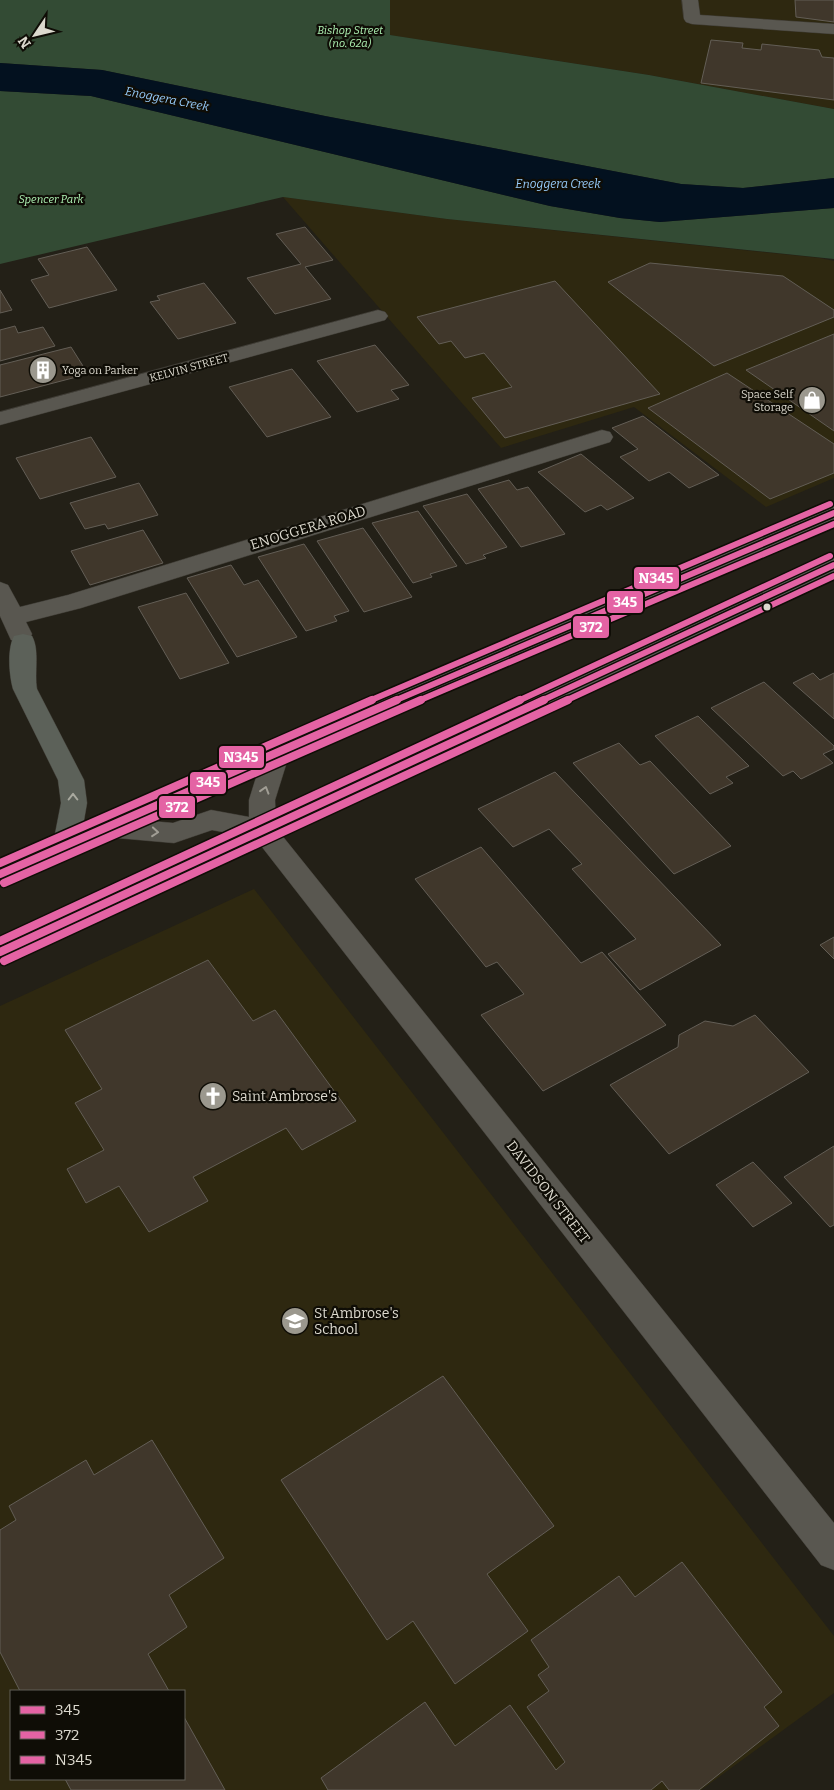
<svg xmlns="http://www.w3.org/2000/svg" width="834" height="1790" font-family="Bitter,serif">
<style>
.built{fill:#2e2810;fill-rule:evenodd}
.green{fill:#334b34}
.water{fill:#03111f}
.building{fill:#40372b;stroke:#635e56}
.lines{fill:none;stroke-linecap:round;stroke-linejoin:round}
.minor-casing{stroke:#3e3b34;stroke-width:1}
.major-casing{stroke:#3e3b34;stroke-width:1}
.minor{fill:#595750;fill-rule:evenodd}
.major{fill:#5c6159;fill-rule:evenodd}
.bus-1-far1-casing{stroke:#0f0d06;stroke-width:9}
.bus-1-casing{stroke:#0f0d06;stroke-width:11}
.bus-2-far1-casing{stroke:#0f0d06;stroke-width:9}
.bus-2-casing{stroke:#0f0d06;stroke-width:11}
.bus-3-far1-casing{stroke:#0f0d06;stroke-width:9}
.bus-3-casing{stroke:#0f0d06;stroke-width:11}
.bus-1-far1{stroke:#e463a4;stroke-width:6}
.bus-1{stroke:#e463a4;stroke-width:8}
.bus-2-far1{stroke:#e463a4;stroke-width:6}
.bus-2{stroke:#e463a4;stroke-width:8}
.bus-3-far1{stroke:#e463a4;stroke-width:6}
.bus-3{stroke:#e463a4;stroke-width:8}
.oneway{stroke:#a19e95}
.oneway2{stroke:#a9a99f}
.bus-dot{fill:#dcd9ce;stroke:#0f0d06;stroke-width:2}
.labels{text-anchor:middle;dominant-baseline:central;stroke-width:4.5;stroke-linejoin:round;paint-order:stroke}
.far-park-label{font-size:11px;font-style:italic;fill:#aff3b4;stroke:#0f0d06}
.far-street-label{font-size:11px;fill:#dcd9ce;stroke:#0f0d06}
.far-poi-label{font-size:11px;fill:#dcd9ce;stroke:#0f0d06;text-anchor:start}
.far-water-label{font-size:12px;font-style:italic;fill:#97ccfb;stroke:#0f0d06}
.street-label{font-size:14px;fill:#dcd9ce;stroke:#0f0d06}
.poi-label{font-size:14px;fill:#dcd9ce;stroke:#0f0d06;text-anchor:start}
.line-badge{stroke:#0f0d06;stroke-width:2}
.badge-label{font-size:14px;text-anchor:middle;font-weight:bold;fill:#fff}
</style>
<rect width="100%" height="100%" fill="#232017"/>
<g class="built">
<path d="M390 0H834V109L649 75 389 35Z"/>
<path d="M283 197 447 219 820 258 834 261V478L766 507 634 407 501 448Z"/>
<path d="M254 889 834 1636V1693L701 1790H0V1006ZM11 1691H184V1779H11Z"/>
</g>
<g class="green">
<path d="M0 0H390V35L649 75 834 109V178L743 188 681 184 325 116 102 70 0 63Z"/>
<path d="M0 91 91 96 550 206 620 218 660 222 834 208V259L447 219 283 197 0 264Z"/>
</g>
<path class="water" d="M0 63 102 70 325 116 681 184 743 188 834 178V208L660 222 620 218 550 206 91 96 0 91Z"/>
<g class="building">
<path d="M795 0H834V22L796 17Z"/>
<path d="M711 40 743 43 742 48 761 50 762 44 819 50 822 57 834 58V100L701 83Z"/>
<path d="M305 227 333 260 305 267 331 299 275 314 247 278 301 264 276 234Z"/>
<path d="M87 247 117 290 49 308 31 280 49 275 38 259Z"/>
<path d="M650 263 783 276 834 310V317L714 366 608 282Z"/>
<path d="M555 281 660 394 505 438 472 398 512 387 484 353 465 358 451 341 439 344 417 317Z"/>
<path d="M204 283 236 323 178 339 150 302 160 300 157 296Z"/>
<path d="M0 290 12 310 0 313Z"/>
<path d="M15 326 18 333 43 327 55 346 0 361V330Z"/>
<path d="M834 334V431L746 370Z"/>
<path d="M375 345 409 385 391 390 399 399 357 412 317 361Z"/>
<path d="M71 347 88 374 0 397V365Z"/>
<path d="M292 369 331 417 267 437 229 387Z"/>
<path d="M727 373 834 444V473L770 499 648 408Z"/>
<path d="M643 416 719 475 689 488 669 472 649 481 620 457 638 449 612 428Z"/>
<path d="M91 437 116 477 40 499 16 458Z"/>
<path d="M581 454 634 498 607 510 601 505 585 512 538 472Z"/>
<path d="M509 480 517 490 528 487 565 534 521 547 478 489Z"/>
<path d="M139 483 158 515 108 529 105 524 85 529 70 503Z"/>
<path d="M467 494 507 547 483 555 486 558 466 564 423 506Z"/>
<path d="M418 511 457 566 430 574 432 577 413 583 372 523Z"/>
<path d="M363 528 412 597 364 612 317 541Z"/>
<path d="M143 530 163 563 90 585 71 551Z"/>
<path d="M304 544 349 611 334 616 337 621 306 631 258 557Z"/>
<path d="M231 565 244 585 258 580 297 637 237 657 187 578Z"/>
<path d="M186 593 229 663 180 679 138 607Z"/>
<path d="M813 673 820 680 834 673V719L793 683Z"/>
<path d="M764 682 834 746V749L823 754 833 763 801 779 793 771 783 776 711 708Z"/>
<path d="M698 716 749 766 726 777 733 783 710 794 655 736Z"/>
<path d="M619 743 640 765 650 761 731 846 674 874 573 763Z"/>
<path d="M555 772 721 945 640 990 608 954 636 939 572 869 582 864 549 829 513 847 478 809Z"/>
<path d="M481 847 581 963 602 952 666 1025 543 1091 481 1015 524 994 497 962 486 967 415 879Z"/>
<path d="M834 937V959L820 945Z"/>
<path d="M208 960 253 1021 275 1010 356 1121 302 1150 286 1128 193 1177 208 1201 149 1232 119 1186 86 1203 67 1169 104 1150 75 1103 102 1089 65 1030Z"/>
<path d="M755 1015 809 1072 669 1154 610 1085 678 1047 679 1035 705 1021 733 1026Z"/>
<path d="M834 1146V1225L830 1227 784 1177Z"/>
<path d="M753 1162 792 1203 753 1227 716 1185Z"/>
<path d="M443 1376 554 1526 487 1574 528 1631 455 1684 413 1621 387 1640 281 1480Z"/>
<path d="M152 1440 224 1558 169 1595 187 1627 148 1654 169 1691H20L0 1652V1530L16 1520 9 1506 86 1460 94 1475Z"/>
<path d="M682 1562 782 1692 764 1707 779 1726 699 1790H669L662 1781 651 1790H328L321 1778 425 1702 455 1746 510 1705 556 1770 565 1762 527 1707 549 1691 538 1675 549 1667 531 1640 619 1576 635 1597Z"/>
<path d="M184 1717 225 1790H71L65 1779H184Z"/>
</g>
<g class="lines">
<g class="minor-casing">
<g id="minor">
<path d="M682 0H698L700 15 834 24V34L692 24 686 22 684 19Z"/>
<path d="M378 310 385 312 388 316 385 320 0 425V412Z"/>
<path d="M602 430 610 432 613 437 610 442 81 608 26 622 32 634 29 640 20 642 11 640 0 616V582L8 585 20 607 68 595Z"/>
<path d="M277 743 286 746 290 752 275 800 276 828 834 1523V1570L821 1565 255 838 212 830 174 843 106 837 97 834 93 827 97 820 106 817 173 823 211 810 249 817V800L264 752 268 746Z"/>
</g>
</g>
<g class="major-casing">
<g id="major">
<path d="M834 506V521L425 697 0 884V862L54 839 61 803 58 780 13 689C9 675 7 649 14 636L23 634 32 636C40 650 34 673 37 689L84 780 87 803 83 826 407 685Z"/>
<path d="M834 557V574L0 963V940Z"/>
</g>
</g>
<use href="#minor" class="minor"/>
<use href="#major" class="major"/>
<g class="bus-1-far1-casing">
<g id="bus-1-far1">
<path d="M394 701 834 513"/>
<path d="M541 701 834 565"/>
</g>
</g>
<g class="bus-1-casing">
<g id="bus-1">
<path d="M0 874 397 700"/>
<path d="M0 952 544 700"/>
</g>
</g>
<g class="bus-2-far1-casing">
<g id="bus-2-far1">
<path d="M418 701 834 524"/>
<path d="M565 701 834 576"/>
</g>
</g>
<g class="bus-2-casing">
<g id="bus-2">
<path d="M4 883 421 700"/>
<path d="M4 961 568 700"/>
</g>
</g>
<g class="bus-3-far1-casing">
<g id="bus-3-far1">
<path d="M369 701 830 504"/>
<path d="M518 701 830 556"/>
</g>
</g>
<g class="bus-3-casing">
<g id="bus-3">
<path d="M0 863 372 700"/>
<path d="M0 941 520 700"/>
</g>
</g>
<use href="#bus-1-far1" class="bus-1-far1"/>
<use href="#bus-1" class="bus-1"/>
<use href="#bus-2-far1" class="bus-2-far1"/>
<use href="#bus-2" class="bus-2"/>
<use href="#bus-3-far1" class="bus-3-far1"/>
<use href="#bus-3" class="bus-3"/>
</g>
<defs><path id="oneway-chevron" d="M-2-3.5L2.5 0L-2 3.5" fill="none" stroke-width="1.6" stroke-linecap="round" stroke-linejoin="round" transform="scale(1.25)"/></defs>
<g class="oneway">
<use href="#oneway-chevron" transform="translate(265 790) rotate(-73)"/>
<use href="#oneway-chevron" transform="translate(155 832) rotate(5)"/>
</g>
<use class="oneway2" href="#oneway-chevron" transform="translate(73 797) rotate(-90)"/>
<defs>
<g id="building-disc" transform="scale(1.4375)"><circle r="9.5" fill="#9b988e" stroke="#0f0d06"/><path d="M-4-6H4V6H1V3H-1V6H-4ZM-2.5-4.3h1.7v1.8h-1.7ZM.8-4.3h1.7v1.8H.8ZM-2.5-1h1.7V.8h-1.7ZM.8-1h1.7V.8H.8Z" fill="#fff"/></g>
<g id="shop-disc" transform="scale(1.4375)"><circle r="9.5" fill="#9b988e" stroke="#0f0d06"/><path d="M-5-2.5h2.3a2.7 3.5 0 0 1 5.4 0H5L5.5 6h-11ZM-1.5-2.5h3a1.5 2.3 0 0 0-3 0Z" fill="#fff"/></g>
<g id="church-disc" transform="scale(1.4375)"><circle r="9.5" fill="#9b988e" stroke="#0f0d06"/><path d="M-1.2-6h2.4v3.5h3.3v2.4h-3.3V6h-2.4V-.1h-3.3v-2.4h3.3Z" fill="#fff"/></g>
<g id="school-disc" transform="scale(1.4375)"><circle r="9.5" fill="#9b988e" stroke="#0f0d06"/><path d="M0-5L7-2L0 1L-7-2ZM-4 1L0 2.5L4 1V4Q0 6-4 4Z" fill="#fff"/></g>
</defs>
<g fill-rule="evenodd">
<use href="#building-disc" x="43" y="370"/>
<use href="#shop-disc" x="812" y="400"/>
<use href="#church-disc" x="213" y="1096"/>
<use href="#school-disc" x="295" y="1321"/>
</g>
<circle class="bus-dot" cx="767" cy="607" r="4.5"/>
<g class="labels">
<g class="far-park-label">
<text x="350" y="30">Bishop Street<tspan x="350" dy="13">(no. 62a)</tspan></text>
<text x="51" y="199">Spencer Park</text>
</g>
<g class="far-street-label">
<text transform="translate(189 368) rotate(-15)">KELVIN STREET</text>
</g>
<g class="far-poi-label">
<text x="62" y="370">Yoga on Parker</text>
<text x="793" y="394" text-anchor="end">Space Self<tspan x="793" dy="13">Storage</tspan></text>
</g>
<g class="far-water-label">
<text transform="translate(167 99) rotate(11)">Enoggera Creek</text>
<text x="558" y="184">Enoggera Creek</text>
</g>
<g class="street-label">
<text transform="translate(308 528) rotate(-17)">ENOGGERA ROAD</text>
<text transform="translate(548 1192) rotate(52)">DAVIDSON STREET</text>
</g>
<g class="poi-label">
<text x="232" y="1096">Saint Ambrose's</text>
<text x="314" y="1313">St Ambrose's<tspan x="314" dy="16">School</tspan></text>
</g>
</g>
<g class="line-badge">
<rect x="633" y="566" width="47" height="24" rx="5" fill="#e463a4"/>
<rect x="606" y="590" width="38" height="24" rx="5" fill="#e463a4"/>
<rect x="572" y="615" width="38" height="24" rx="5" fill="#e463a4"/>
<rect x="218" y="745" width="47" height="24" rx="5" fill="#e463a4"/>
<rect x="189" y="771" width="38" height="24" rx="5" fill="#e463a4"/>
<rect x="158" y="795" width="38" height="24" rx="5" fill="#e463a4"/>
</g>
<g class="badge-label">
<text x="656" y="583">N345</text>
<text x="625" y="607">345</text>
<text x="591" y="632">372</text>
<text x="241" y="762">N345</text>
<text x="208" y="787">345</text>
<text x="177" y="812">372</text>
</g>
<rect x="10" y="1690" width="175" height="90" fill="#0f0d06" stroke="#615f56"/>
<rect x="20" y="1706" width="25" height="8" fill="#e463a4" stroke="#615f56"/>
<text x="55" y="1715" font-size="15" fill="#dcd9ce">345</text>
<rect x="20" y="1731" width="25" height="8" fill="#e463a4" stroke="#615f56"/>
<text x="55" y="1740" font-size="15" fill="#dcd9ce">372</text>
<rect x="20" y="1756" width="25" height="8" fill="#e463a4" stroke="#615f56"/>
<text x="55" y="1765" font-size="15" fill="#dcd9ce">N345</text>
<g transform="translate(35 35) rotate(235)" stroke="#0f0d06" stroke-width="4" paint-order="stroke">
<path d="M0-4L9 19L0 12L-9 19Z" fill="#dcd9ce"/>
<text y="-8" font-size="14" font-weight="bold" text-anchor="middle" fill="#dcd9ce">N</text>
</g>
</svg>
